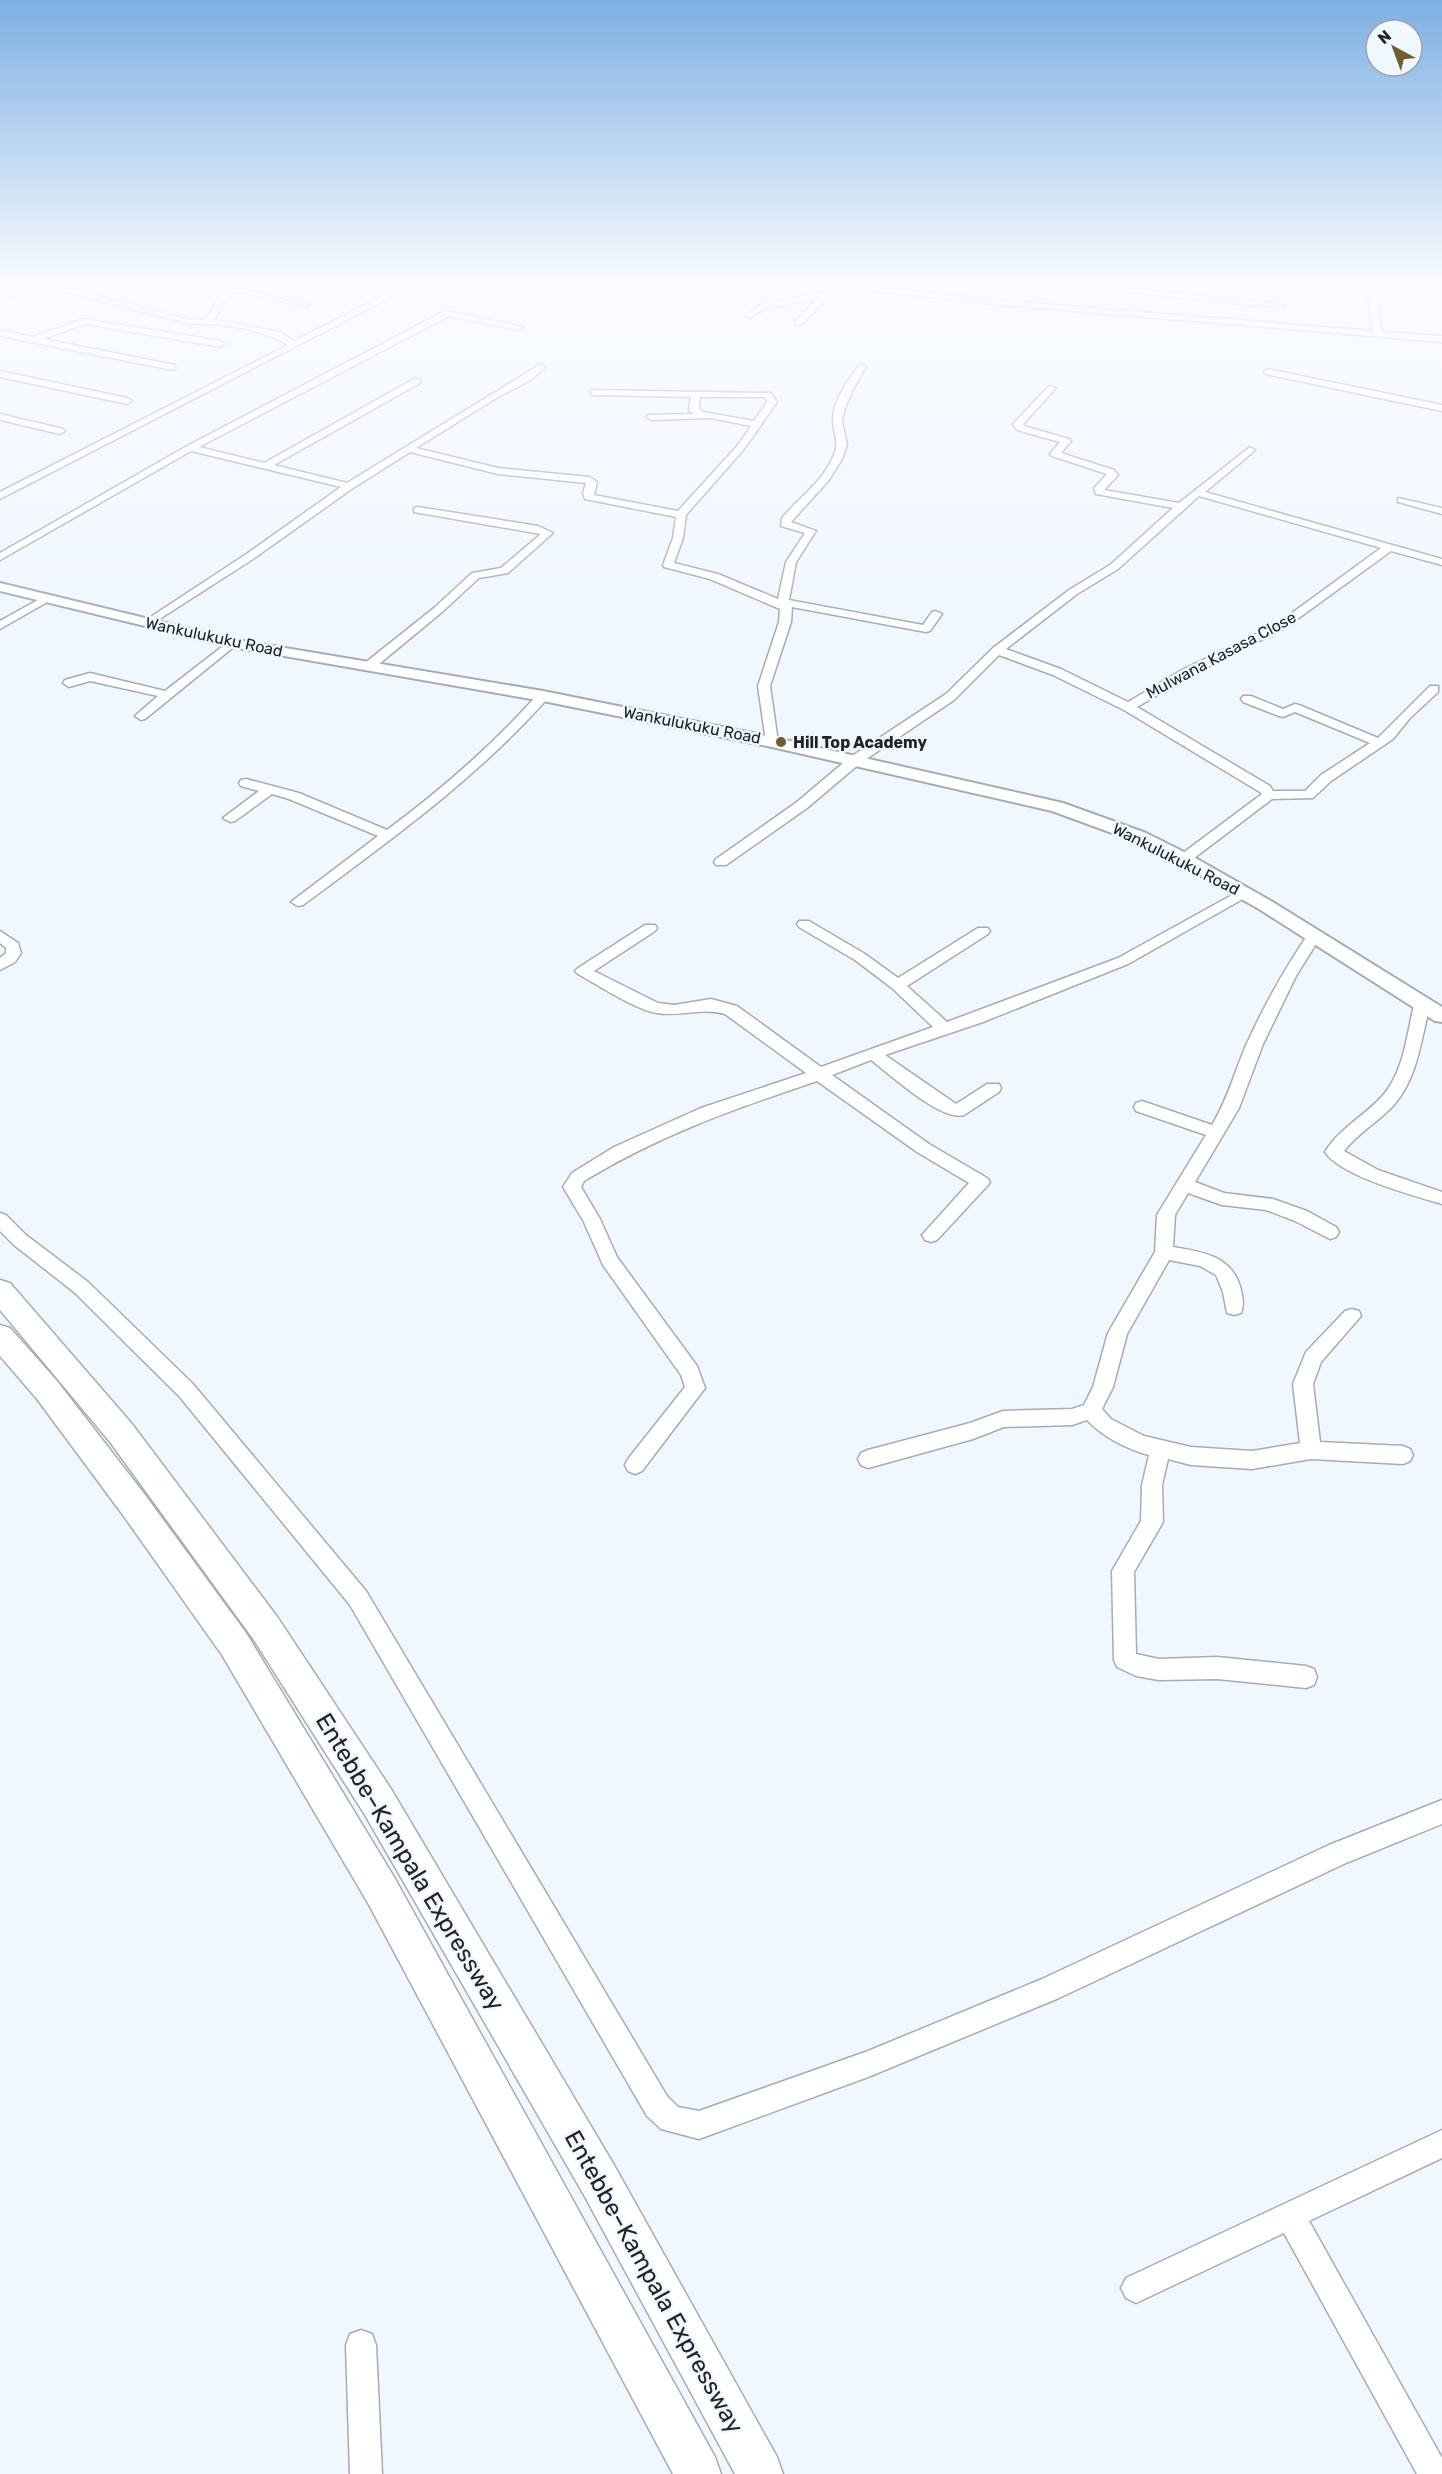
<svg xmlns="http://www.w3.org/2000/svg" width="1442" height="2474" font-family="Rubik,sans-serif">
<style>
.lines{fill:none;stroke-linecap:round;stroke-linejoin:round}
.minor-casing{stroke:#a6acb3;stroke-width:3}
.major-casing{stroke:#a6acb3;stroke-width:4}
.highway-casing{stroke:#a6acb3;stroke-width:3}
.minor{fill:#fff;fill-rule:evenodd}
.major{fill:#fff;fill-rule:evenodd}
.highway{fill:#fff;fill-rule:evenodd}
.poi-dot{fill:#715e2d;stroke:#f1f7ff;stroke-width:2}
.labels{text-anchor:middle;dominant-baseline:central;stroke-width:5;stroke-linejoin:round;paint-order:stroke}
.far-street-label{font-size:16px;fill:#212326;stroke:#f1f7ff}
.far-poi-label{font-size:16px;font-weight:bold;fill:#212326;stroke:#f1f7ff;text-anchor:start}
.near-street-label{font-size:24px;fill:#212326;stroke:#f1f7ff}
</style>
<rect width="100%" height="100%" fill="#f1f7ff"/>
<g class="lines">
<g class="minor-casing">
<g id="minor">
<path d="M27 282H44L190 320 207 318 222 292 182 282 224 287 227 282H238L232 287 309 305 305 307 241 292H230L214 320 280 332 294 341 394 290 401 292 0 499V492L288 345C265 330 217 322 190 324L35 284 0 302V297Z"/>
<path d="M806 282H832L1003 301 1373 331 1366 282H1374L1382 332 1442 336V342L1003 305 810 284Z"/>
<path d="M1044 282H1071L1281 304 1285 306 1281 308 1048 284Z"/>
<path d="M1203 282H1218L1253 291 1249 293Z"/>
<path d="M826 292 830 294 829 296 801 325 794 323 817 299 767 308 749 318 745 316 762 304Z"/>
<path d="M445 311 523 327 519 330 449 316 199 447 264 463 414 379H420V383L274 465 347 483 541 364 545 367 531 380 498 397 416 448 498 468 589 477 597 482 594 495 678 511 738 445 751 426 711 418 651 420 646 417 648 415 694 414 689 410 691 397 594 395 591 394V390L771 393 777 402 744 449 686 515 683 538 674 563 718 574 778 599 786 562 805 533 781 526 782 518C800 496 825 481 835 452 839 440 833 432 833 420 833 400 848 381 859 365L862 364 866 367 852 391 844 411 842 421 847 445 842 459 829 480 791 522 816 531 796 562 789 600 923 625 932 612 936 611 942 614 930 631 926 632 792 607 791 622 770 686 778 742 772 746 766 742 758 686 779 622 780 609 710 579 664 567 663 565 673 538 676 517 585 499 583 493 586 483 498 474 410 452 353 488 253 559 147 627 141 624 143 622 245 555 341 487 191 451 0 560V553L187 446ZM700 397H765L767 402 754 421 703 412 699 409Z"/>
<path d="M84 319 221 341 225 344 221 347 85 324 43 339 175 365V369L172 370 0 336V330L33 337Z"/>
<path d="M1268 369 1442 405V411L1265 374 1264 372Z"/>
<path d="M0 371 127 398 132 401 127 404 0 377Z"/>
<path d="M1049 386 1056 388 1023 424 1024 426 1069 439 1071 441 1061 453 1114 470 1118 475 1104 490 1179 503 1250 447 1255 450 1253 452 1205 492 1442 559V565L1391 551 1285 628 1190 676 1137 707 1270 786 1273 791H1305L1321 775 1370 743 1295 712 1283 717 1279 716 1243 702 1241 699 1243 696H1251L1283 709 1295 704 1299 705 1378 738 1430 686H1438V692L1410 718 1393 739 1331 781 1313 798 1272 799 1189 862H1179L1177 859 1179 856 1262 794 1260 792 1124 710 1053 675 999 655 954 700 859 764 807 808 726 865H716L714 862 716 859 797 802 849 758 946 694 993 648 1069 590 1110 565 1173 508 1096 494 1094 488 1107 474 1052 456 1050 454 1060 442 1017 430 1013 424 1015 422ZM1199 496 1381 548 1277 624 1182 670 1128 702 1061 669 1006 649 1077 594 1118 569Z"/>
<path d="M0 414 63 429 65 431 60 434 0 420Z"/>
<path d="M1398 498 1442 508V514L1398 502Z"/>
<path d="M418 507 538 526 553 533 508 573 479 578 442 612 373 669H365V663L434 608 472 573 501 568 541 534 414 512V508Z"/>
<path d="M45 596 49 597V601L0 629V621Z"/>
<path d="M232 639 236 641V645L145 719 141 720 135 716 158 696 90 681 69 687 63 683 65 680 90 673 165 691Z"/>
<path d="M543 692 549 696 547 699C476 779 389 841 303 905L298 906 291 902 378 836 289 799 272 794 235 821 230 822 223 818 259 791 241 786 239 783 241 780 246 779 299 793 387 830C442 789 493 745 539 693Z"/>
<path d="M1243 889 1248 890 1250 893 1248 896 1128 964 983 1022 885 1055 956 1104 987 1084H999L1001 1088 999 1092 964 1115C941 1122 890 1074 871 1060L832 1075 929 1144 987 1178 990 1182 987 1186 937 1240 931 1242 925 1240 922 1235 969 1183 917 1152 817 1081C734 1109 659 1135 584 1181L581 1187 600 1219 617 1257 697 1366 705 1388 642 1471 635 1474 628 1471 625 1465 628 1459 685 1387 681 1375 603 1265 583 1220 563 1187 572 1173 614 1147 701 1108 806 1073 725 1014C702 1007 681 1017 657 1013 636 1010 598 985 578 974L575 971 578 968 645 925H655L657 928 655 931 594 971 658 1003 674 1005 711 999 737 1006 821 1067 933 1027 892 988 855 960 799 927 797 924 799 921H809L865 954 898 978 978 928H988L990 931 988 934 907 986 947 1022 1118 958Z"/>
<path d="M0 931 18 943 21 953 15 962 0 970V958L6 953V948L0 943Z"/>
<path d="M1314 931 1321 936 1296 976 1263 1044 1239 1108 1195 1182 1224 1193 1273 1199 1307 1211 1336 1227 1339 1232 1336 1237 1330 1239 1295 1221 1266 1210 1222 1205 1188 1193 1175 1215 1173 1247C1203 1252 1233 1256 1241 1290 1243 1298 1244 1306 1241 1313L1234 1315 1227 1313 1223 1292 1216 1275 1200 1266 1169 1260 1127 1334 1113 1387 1102 1409 1111 1419 1144 1436 1191 1447 1252 1451 1300 1443 1293 1384 1306 1352 1345 1311 1352 1309 1359 1311 1361 1316 1321 1362 1313 1384 1320 1442 1403 1446 1410 1449 1413 1455 1410 1461 1403 1464 1311 1459 1252 1469 1191 1465 1168 1459 1162 1485 1163 1522 1134 1572 1136 1654 1159 1659 1217 1657 1306 1666 1314 1669 1317 1677 1314 1685 1306 1688 1217 1679 1159 1680 1136 1676 1117 1667 1114 1660 1112 1571 1141 1521 1142 1485 1149 1455C1127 1449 1103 1437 1087 1420L1072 1425 1004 1427 973 1439 868 1468 861 1465 858 1459 861 1453 868 1450 970 1423 1003 1411 1072 1409 1084 1405 1093 1387 1108 1333 1155 1252 1157 1215 1206 1135 1136 1111 1134 1107 1136 1103 1142 1101 1212 1125C1228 1099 1235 1070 1247 1043 1265 1004 1285 968 1309 933Z"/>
<path d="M1422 1000 1430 1005C1421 1039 1418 1078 1393 1106 1378 1122 1358 1133 1344 1151L1378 1170 1442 1192V1204C1415 1196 1340 1176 1325 1152 1340 1127 1367 1115 1385 1093 1404 1069 1407 1034 1414 1005Z"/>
<path d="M0 1213 6 1215 26 1235 88 1282 193 1384 366 1591 667 2096 678 2107 699 2111 868 2051 1042 1979 1329 1845 1442 1800V1824L1346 1863 1059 1998 868 2077 699 2139 661 2129 647 2116 350 1605 179 1396 74 1292 14 1245 0 1231Z"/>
<path d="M1442 2130V2158L1309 2221 1442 2458V2474H1417L1284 2233 1136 2303 1126 2298 1121 2288 1126 2278Z"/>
<path d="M361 2330 372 2334 376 2345 382 2474H350L346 2345 350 2334Z"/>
</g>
</g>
<g class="major-casing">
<path id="major" d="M0 583 232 639 543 691 772 737 1063 803 1146 833 1190 855 1271 901 1442 1007V1022L1435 1021 1259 909 1178 863 1134 841 1052 811 772 747 543 701 232 647 0 591Z"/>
</g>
<g class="highway-casing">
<g id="highway">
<path d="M0 1280 10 1283 132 1424 278 1618 391 1789 614 2165 777 2457 783 2474H735L584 2195 365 1815 254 1640 110 1442 0 1310Z"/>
<path d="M0 1325 10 1328 57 1381 145 1495 246 1633 394 1877 715 2457 721 2474H673L368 1903 222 1655 123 1515 37 1399 0 1356Z"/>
</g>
</g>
<use href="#minor" class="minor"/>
<use href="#major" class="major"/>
<use href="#highway" class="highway"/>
</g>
<linearGradient id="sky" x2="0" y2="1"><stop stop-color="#7dafe2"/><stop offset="0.45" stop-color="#f9fbff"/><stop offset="1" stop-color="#f9fbff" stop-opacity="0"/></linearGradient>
<rect width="1442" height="628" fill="url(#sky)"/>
<circle class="poi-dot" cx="781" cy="742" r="6"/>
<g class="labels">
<g class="far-street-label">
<text transform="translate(214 637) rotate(12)">Wankulukuku Road</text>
<text transform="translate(1221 655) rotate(-28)">Mulwana Kasasa Close</text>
<text transform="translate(692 725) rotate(11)">Wankulukuku Road</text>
<text transform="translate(1176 859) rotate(27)">Wankulukuku Road</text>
</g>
<g class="far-poi-label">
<text x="793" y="742">Hill Top Academy</text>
</g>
<g class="near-street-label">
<text transform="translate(410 1862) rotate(59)">Entebbe–Kampala Expressway</text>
<text transform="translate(654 2282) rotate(61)">Entebbe–Kampala Expressway</text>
</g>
</g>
<g transform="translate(1394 48) rotate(319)"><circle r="28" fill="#f1f7ff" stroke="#9ea2a8" stroke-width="1.5"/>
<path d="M0-4.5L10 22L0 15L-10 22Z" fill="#715e2d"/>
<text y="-9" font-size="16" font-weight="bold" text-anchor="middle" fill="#212326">N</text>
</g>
</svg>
